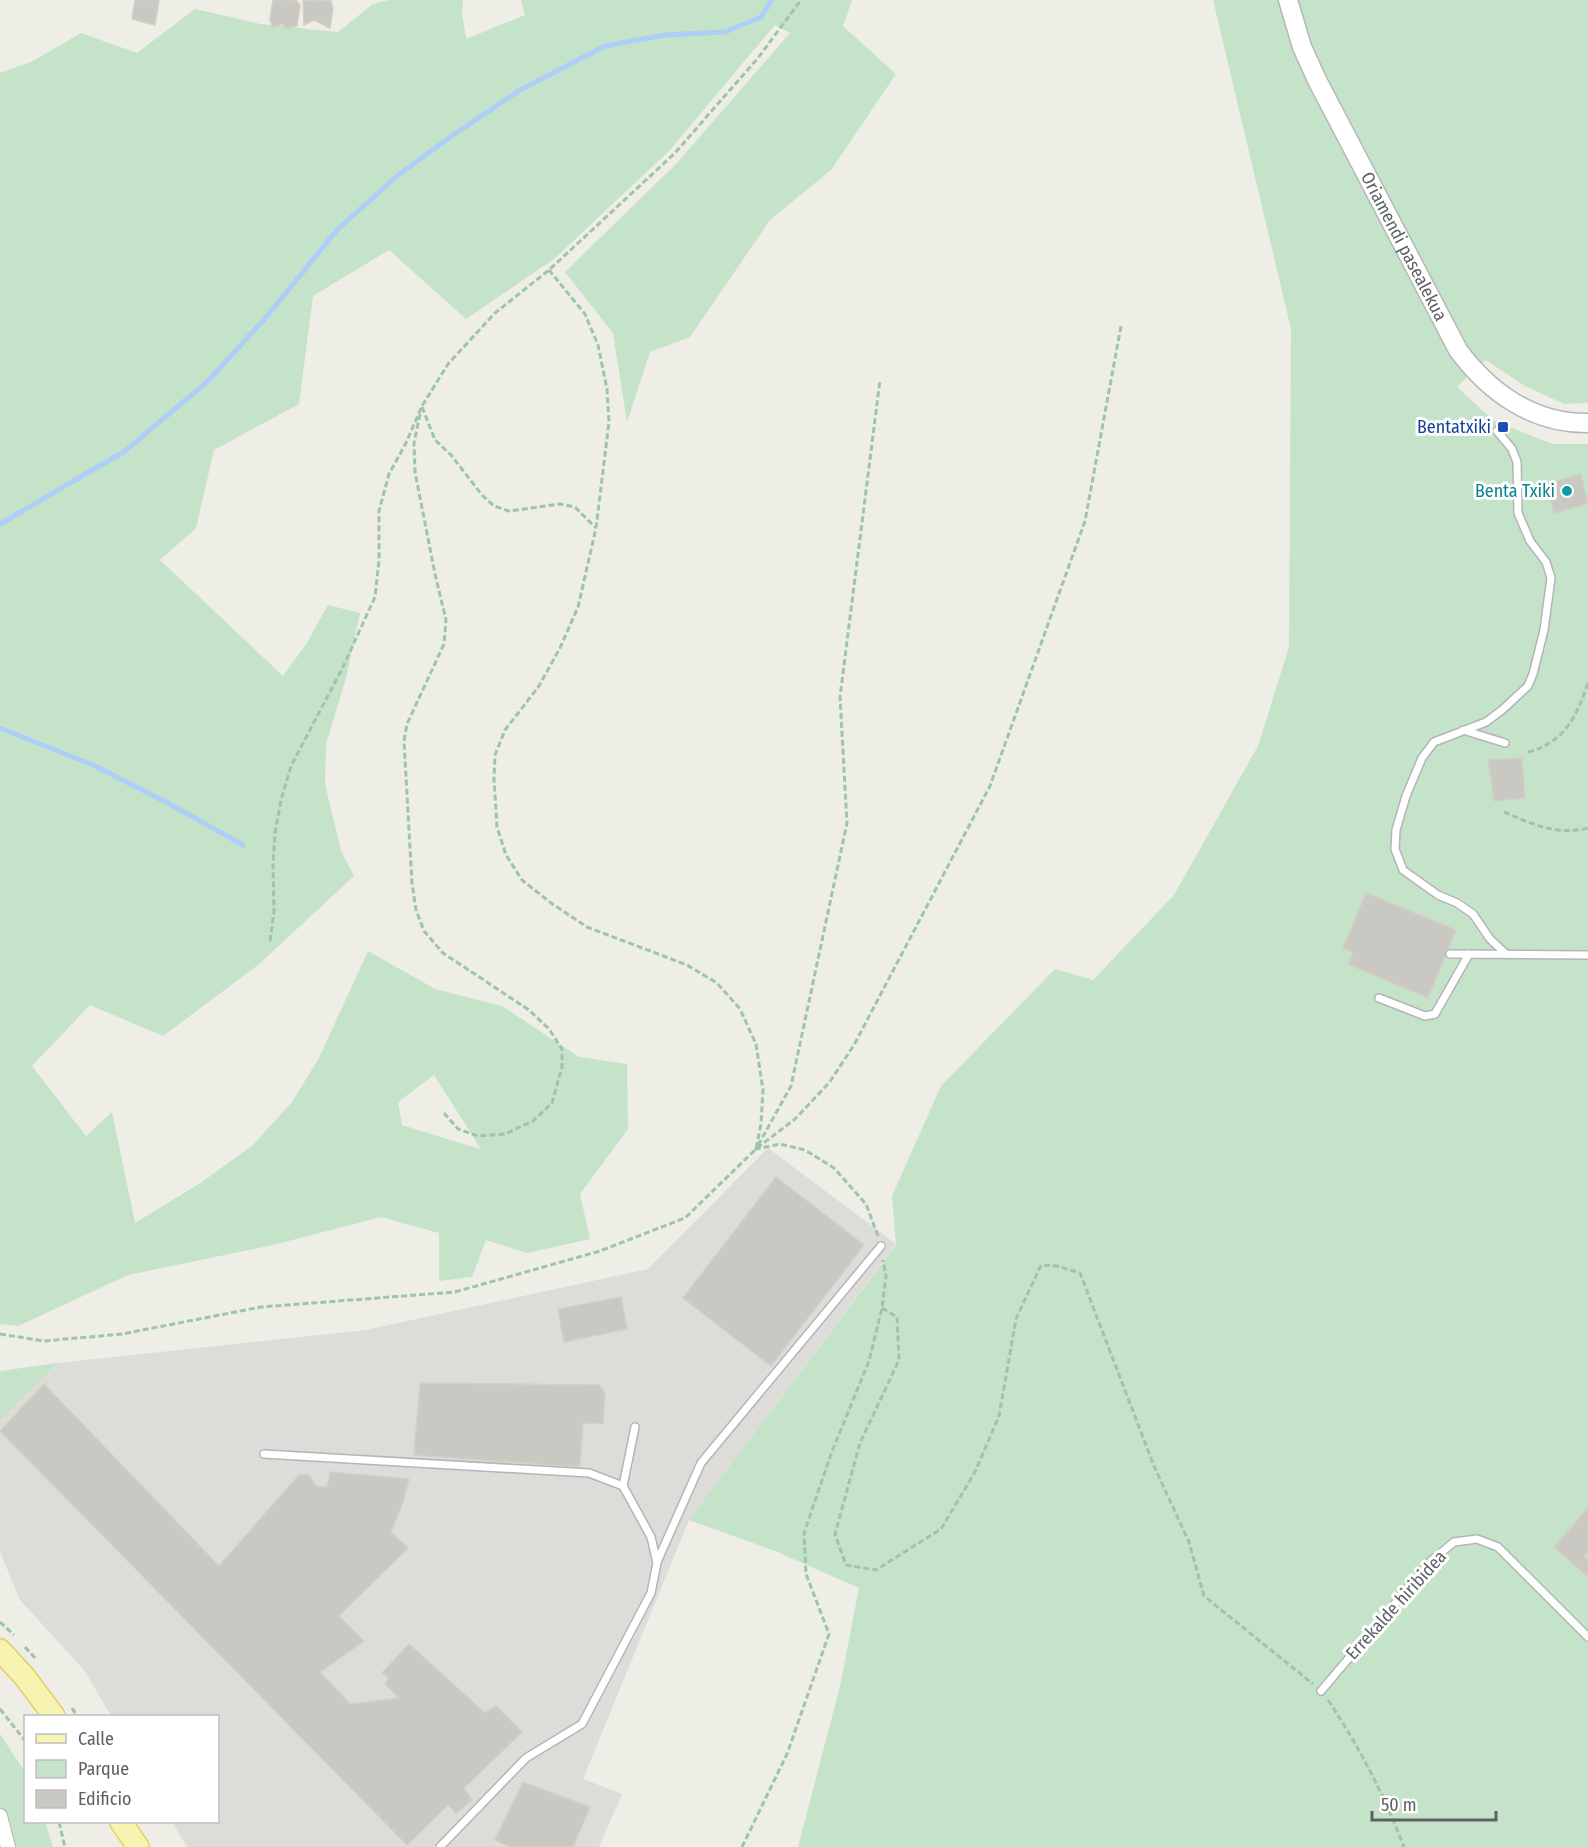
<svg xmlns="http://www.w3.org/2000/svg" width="1588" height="1847" font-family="'Fira Sans Condensed',sans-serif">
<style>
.industrial{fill:#dddcd8}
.green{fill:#c5e3c8;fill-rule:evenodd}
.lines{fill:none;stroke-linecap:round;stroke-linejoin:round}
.stream{stroke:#adcef7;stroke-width:5}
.building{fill:#cac8c2;stroke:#d2d0c4;stroke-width:1.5}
.service-casing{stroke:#b3b5b9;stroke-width:10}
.minor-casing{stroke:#b3b5b9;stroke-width:16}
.secondary-casing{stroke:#b4b7bb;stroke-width:21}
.primary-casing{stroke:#e4cf69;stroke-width:24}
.path{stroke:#9ec4ad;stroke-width:3;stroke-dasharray:6 3;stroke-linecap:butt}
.service{stroke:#fff;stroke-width:7}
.minor{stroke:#fff;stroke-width:14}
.secondary{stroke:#fff;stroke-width:18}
.primary{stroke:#f7f4b1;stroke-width:21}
.transit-dot{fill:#1a4fb4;stroke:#fff;stroke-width:2}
.culture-dot{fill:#0f9aa8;stroke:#fff;stroke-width:2}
.labels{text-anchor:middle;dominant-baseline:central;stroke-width:6;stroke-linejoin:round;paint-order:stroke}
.street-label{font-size:18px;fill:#5d6064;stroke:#fff}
.transit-label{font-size:18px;fill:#164399;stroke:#fff;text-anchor:end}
.culture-label{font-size:18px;fill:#0d838f;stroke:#fff;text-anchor:end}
</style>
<rect width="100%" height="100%" fill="#eeede6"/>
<path class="industrial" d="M768 1148 896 1244 689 1520 583 1779 622 1794 599 1847H187L172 1822H218V1716H111L84 1670 20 1600 0 1552V1421L58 1363 366 1330 648 1269Z"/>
<g class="green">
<path d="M389 0H463L462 12 466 39 525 15 521 0H852L843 26 896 74 831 170 770 220 690 337 650 352 627 422 613 333 565 272 677 163 790 33 775 25 669 151 554 259 466 319 389 250 313 296 299 404 214 450 196 528 160 560 283 676 307 643 328 605 360 613 346 678 326 744 325 784 341 851 354 876 258 965 163 1036 90 1005 32 1066 86 1136 112 1112 135 1223 202 1182 252 1146 292 1102 319 1058 368 951 435 989 502 1006 579 1057 627 1064 628 1129 580 1194 590 1239 527 1253 486 1240 472 1277 439 1281V1233L381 1217 273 1245 128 1275 18 1326 0 1324V73L33 61 81 33 137 53 195 9 260 24 338 32 373 4ZM434 1075 481 1149H480L402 1125 398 1102Z"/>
<path d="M1213 0H1588V403L1564 404 1525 386 1486 360 1457 387 1494 421 1553 444H1588V1847H798L840 1686 859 1588 775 1551 689 1520 896 1245 892 1196 941 1086 1055 969 1093 980 1174 895 1258 746 1289 647 1291 329Z"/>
<path d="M58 1363 0 1421V1371Z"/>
<path d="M0 1734 25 1772 26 1822H45L53 1847H0Z"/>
</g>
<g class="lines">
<g class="stream">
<path d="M0 524 125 451 208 381 268 315 337 230 397 176 453 135 520 90 605 46 665 35 725 32 761 17 772 0"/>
<path d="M0 728 93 765 168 803 243 845"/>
</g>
</g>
<g class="building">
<path d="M135 0H159L155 25 132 19Z"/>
<path d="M273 0H296L300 5 297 26 287 29 282 24 273 28 270 19Z"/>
<path d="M303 0 331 1 333 9 330 28 314 20 304 25Z"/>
<path d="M1581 474 1588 504 1554 513 1546 484Z"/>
<path d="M1522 758 1525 798 1494 801 1488 760Z"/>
<path d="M1366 893 1456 930 1428 998 1348 964 1353 952 1343 948Z"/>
<path d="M776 1177 864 1245 771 1366 683 1298Z"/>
<path d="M621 1297 627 1329 564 1342 558 1309Z"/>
<path d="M420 1383 599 1385 605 1394 603 1424 583 1423 580 1467 414 1455Z"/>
<path d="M44 1384 219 1566 299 1475 308 1474 316 1486 327 1487 330 1472 409 1479 403 1502 391 1532 408 1548 339 1616 364 1641 320 1672 350 1704 399 1698 385 1684 389 1678 382 1673 409 1644 485 1713 496 1706 522 1732 464 1788 472 1800 456 1813 448 1805 407 1845 0 1431Z"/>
<path d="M1588 1508V1551L1584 1556 1588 1560V1577L1554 1547Z"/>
<path d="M523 1782 590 1807 573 1847H510L495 1840Z"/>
</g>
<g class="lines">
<g class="service-casing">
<g id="service">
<path d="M1497 431 1512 449 1517 462 1518 513 1530 541 1546 562 1551 578 1544 630 1533 674 1528 686 1502 710 1486 722 1434 742 1422 758 1406 796 1396 830 1395 849 1403 870 1438 895 1457 903 1473 914 1490 939 1505 953"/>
<path d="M1463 730 1505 743"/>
<path d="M1450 954 1588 955"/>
<path d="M1379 998 1425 1016 1435 1014 1469 954"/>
<path d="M264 1454 589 1473 623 1486"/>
<path d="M657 1562 701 1463 881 1246"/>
<path d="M1321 1691 1431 1561 1454 1542 1477 1539 1498 1547 1588 1637"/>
<path d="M440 1847 526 1758 582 1724 651 1593 657 1563 651 1537 623 1486 635 1427"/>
</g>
</g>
<g class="minor-casing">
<path id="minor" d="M0 1816 8 1847"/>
</g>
<g class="secondary-casing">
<g id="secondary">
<path id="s1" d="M1288 0 1302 47 1317 80 1458 350C1489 392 1533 424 1588 423"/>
</g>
</g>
<g class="primary-casing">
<g id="primary">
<path d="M0 1650 24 1676 54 1716"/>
<path d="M121 1822 138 1847"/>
</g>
</g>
<g class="path">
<path d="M422 407 435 440 451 455 482 495 494 506 509 511 560 504 575 507 596 528"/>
<path d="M420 414 414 443 415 472 435 574 446 620 444 644 407 724 404 741 412 883 416 910 424 931 443 953 529 1010 549 1029 562 1049V1067L552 1103 533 1121 505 1134 478 1136 458 1129 443 1112"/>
<path d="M1528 752C1564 743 1577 716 1588 683"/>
<path d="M1504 812C1532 824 1557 836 1588 828"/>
<path d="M270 941 274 912 273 864 275 833 281 800 291 766 342 669 375 597 379 560V511L389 474 406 443 422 406 448 364 495 313 549 270 674 154 758 58 801 0"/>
<path d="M757 1148 795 1119 829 1083 854 1045 990 786 1085 521 1121 326"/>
<path d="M878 1236 866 1204 834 1168 805 1150 780 1144 756 1149 791 1086 847 823 840 697 880 380"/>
<path d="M882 1308 897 1317 899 1360 860 1443 835 1534 846 1565 876 1570 941 1529 975 1472 999 1416 1016 1319 1041 1265 1057 1266 1080 1273 1154 1466 1189 1542 1204 1596 1313 1684"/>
<path d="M0 1334 44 1341 122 1334 261 1307 455 1292 600 1251 685 1218 756 1149 761 1124 763 1090 756 1044 740 1009 717 983 687 965 587 927 551 903 522 880 506 855 497 827 494 779 495 755 505 730 539 686 560 648 578 607 596 528 609 422 607 389 598 345 585 314 549 270"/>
<path d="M0 1622 14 1635"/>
<path d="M25 1647 36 1659"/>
<path d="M1328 1700C1360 1748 1383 1793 1404 1847"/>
<path d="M72 1708 77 1716"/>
<path d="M0 1709 26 1742"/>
<path d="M59 1822 65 1847"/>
<path d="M742 1847 787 1754 829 1634 806 1574 804 1533 831 1454 869 1361 882 1308 886 1276 883 1260"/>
</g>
<use href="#service" class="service"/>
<use href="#minor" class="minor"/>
<use href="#secondary" class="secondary"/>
<use href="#primary" class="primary"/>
</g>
<rect class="transit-dot" x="1497" y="421" width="12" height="12" rx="3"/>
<circle class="culture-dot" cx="1567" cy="491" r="6"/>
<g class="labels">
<g class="street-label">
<text stroke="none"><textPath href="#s1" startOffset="273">Oriamendi pasealekua</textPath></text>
<text transform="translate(1396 1605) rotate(-48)">Errekalde hiribidea</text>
</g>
<g class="transit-label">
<text x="1491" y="427">Bentatxiki</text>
</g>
<g class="culture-label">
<text x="1555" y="491">Benta Txiki</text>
</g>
</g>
<rect x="24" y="1715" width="195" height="108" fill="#ffffff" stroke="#bebfc1" stroke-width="1.5"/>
<rect x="36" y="1734" width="30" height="9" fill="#f7f4b1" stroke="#bebfc1" stroke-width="1.5"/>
<text x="78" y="1745" font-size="18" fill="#5d6064">Calle</text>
<rect x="36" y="1760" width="30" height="18" fill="#c5e3c8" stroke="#bebfc1" stroke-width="1.5"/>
<text x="78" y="1775" font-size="18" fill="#5d6064">Parque</text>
<rect x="36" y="1790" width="30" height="18" fill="#cac8c2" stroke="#bebfc1" stroke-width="1.5"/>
<text x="78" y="1805" font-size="18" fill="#5d6064">Edificio</text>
<path d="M1372 1811v9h124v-9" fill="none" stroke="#5d6064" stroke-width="3"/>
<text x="1381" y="1811" font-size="18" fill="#5d6064" stroke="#ffffff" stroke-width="4.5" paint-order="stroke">50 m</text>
</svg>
